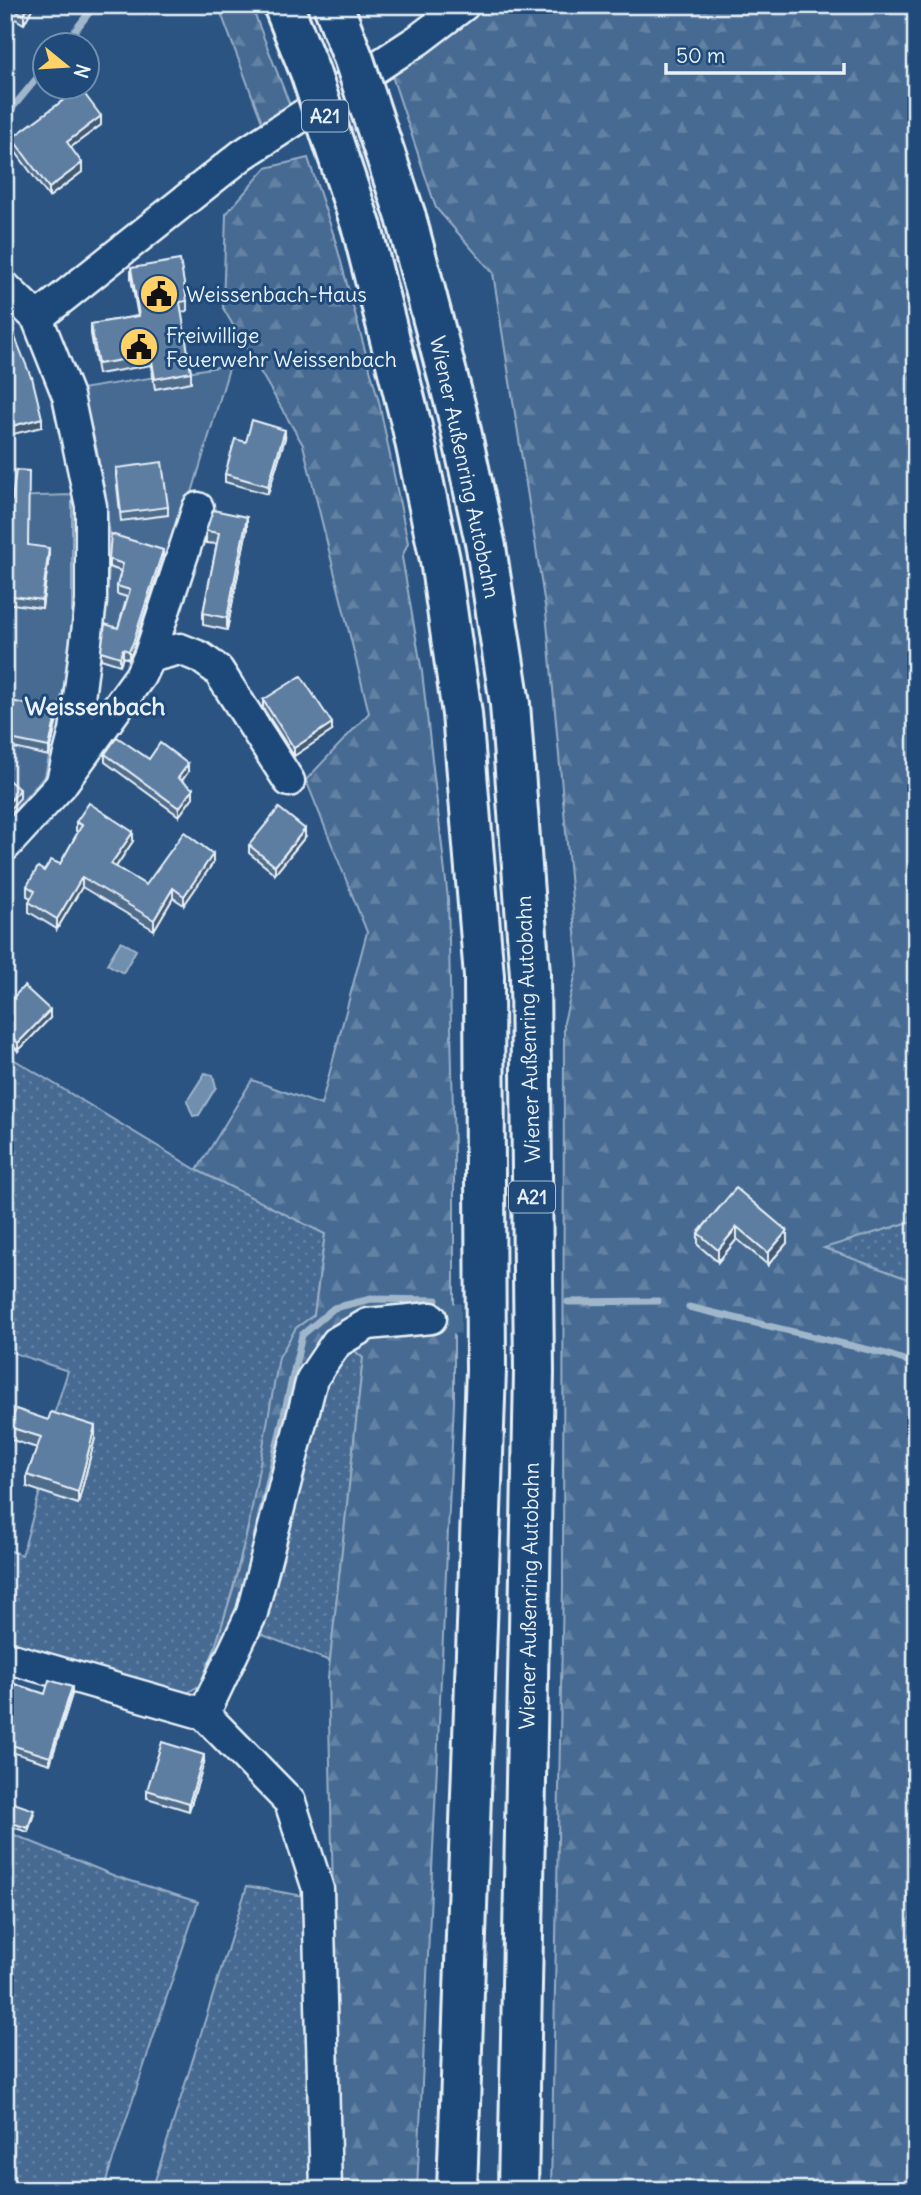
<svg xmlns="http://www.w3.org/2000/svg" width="921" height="2195" font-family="Delius,sans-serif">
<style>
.grass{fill:url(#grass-dots);stroke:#98aec6;stroke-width:2}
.forest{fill:url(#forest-firs);stroke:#98aec6;stroke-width:2}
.green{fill:#476b93;stroke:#98aec6;stroke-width:2}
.water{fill:#708ead;stroke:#a0b6cb;stroke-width:2}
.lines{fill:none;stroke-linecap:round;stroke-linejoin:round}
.stream{stroke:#a0b6cb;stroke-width:7}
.minor-tunnel{stroke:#476c94;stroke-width:30;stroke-dasharray:30 15;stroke-linecap:butt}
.minor-casing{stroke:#e8f1f8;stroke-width:35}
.highway-casing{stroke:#e8f1f8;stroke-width:44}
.minor{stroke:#1f4a7a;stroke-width:30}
.highway{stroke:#1f4a7a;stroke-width:38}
.highway-bridge-casing{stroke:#e8f1f8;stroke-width:44;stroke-linecap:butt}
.highway-bridge{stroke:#1f4a7a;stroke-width:38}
.wall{fill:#506c8a;stroke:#e8f1f8;stroke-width:2}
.shaded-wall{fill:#415871;stroke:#e8f1f8;stroke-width:2}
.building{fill:#5d7da1;stroke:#e8f1f8;stroke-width:2}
.labels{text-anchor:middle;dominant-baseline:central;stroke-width:6;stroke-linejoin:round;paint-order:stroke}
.shield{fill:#1f4a7a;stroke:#acbfd2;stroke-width:2}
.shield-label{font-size:19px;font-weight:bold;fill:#e8f1f8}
.poi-label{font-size:21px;fill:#e8f1f8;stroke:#1f4a7a;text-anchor:start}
.street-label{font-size:21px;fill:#e8f1f8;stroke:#1f4a7a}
.quarter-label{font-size:24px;font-weight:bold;fill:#e8f1f8;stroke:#1f4a7a}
</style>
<defs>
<pattern id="grass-dots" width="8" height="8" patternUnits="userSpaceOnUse" patternTransform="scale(1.75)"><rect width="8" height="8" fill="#476b93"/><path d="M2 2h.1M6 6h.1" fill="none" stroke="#6281a3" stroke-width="1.8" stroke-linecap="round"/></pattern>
<pattern id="forest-firs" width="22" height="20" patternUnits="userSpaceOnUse" patternTransform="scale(1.75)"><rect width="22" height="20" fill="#476b93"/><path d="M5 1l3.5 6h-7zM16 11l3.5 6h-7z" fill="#6281a3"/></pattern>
</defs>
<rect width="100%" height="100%" fill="#2b5482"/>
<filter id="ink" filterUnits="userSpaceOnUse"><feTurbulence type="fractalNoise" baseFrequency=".0143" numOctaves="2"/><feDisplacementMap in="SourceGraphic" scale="14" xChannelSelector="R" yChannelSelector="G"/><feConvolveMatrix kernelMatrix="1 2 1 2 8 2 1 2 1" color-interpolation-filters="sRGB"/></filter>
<g filter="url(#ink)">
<g class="grass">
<path d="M5 1054 197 1170 325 1234 314 1315 296 1328 233 1589 214 1651 200 1685 184 1695 5 1648V1549L22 1555 40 1491 51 1424 68 1371 5 1350Z"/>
<path d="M916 1220V1282L823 1248Z"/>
<path d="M345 1342 363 1358 330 1661 252 1631 320 1382Z"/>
<path d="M5 1831 115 1876 198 1902 103 2190H5Z"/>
<path d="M247 1886 303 1896 334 1906 340 2190H152Z"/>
</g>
<g class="forest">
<path d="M218 5H251L291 108 262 122Z"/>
<path d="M485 5H916V1220L824 1248 916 1282V2190H551L563 1587 564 1022 578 965 546 612 493 273 436 208 391 73Z"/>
<path d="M308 158 334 236 379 402 408 543 402 557 422 672 448 899 454 1154V1402L417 2190H340L328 1678 363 1358 333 1332 234 1642 206 1683 200 1685 214 1651 233 1589 249 1524 279 1357 296 1328 314 1315 325 1234 197 1170 252 1080 321 1105 367 932 306 780 369 713 303 445 223 308 226 214 266 168Z"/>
</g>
<g class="green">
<path d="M230 365 172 560 111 540 97 450 81 389Z"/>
<path d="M72 495V647L45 776 5 821V497Z"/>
<path d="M109 567 123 572 130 598 118 636 99 630 106 604Z"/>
</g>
<g class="water">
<path d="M121 941 136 950 123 973 107 964Z"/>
<path d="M205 1073 213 1075 216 1087 199 1115 193 1116 187 1101Z"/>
</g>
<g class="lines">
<g class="stream">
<path d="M63 46 95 5"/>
<path d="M5 117 46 67"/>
<path d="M568 1302 658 1301"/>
<path d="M689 1307 886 1354 916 1364"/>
<path d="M256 1538 302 1335 334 1308 371 1299 436 1300"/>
</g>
<path class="minor-tunnel" d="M431 1318 567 1320"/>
<g class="minor-casing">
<g id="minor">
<path d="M5 287 37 318 68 396 91 506V601L75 731 61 785"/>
<path d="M37 318 242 155 418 40 464 5"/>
<path d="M149 657 198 508"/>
<path d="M5 846 61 785 140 676 149 657 180 649 200 657 218 670 289 781"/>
<path d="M5 1657 204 1714 290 1802 318 1889 326 2190"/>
<path d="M204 1714 252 1613 312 1379 337 1342 368 1324 431 1318"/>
</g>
</g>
<g class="highway-casing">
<g id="highway">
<path d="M406 217 457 412 486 547 510 704 530 974 534 1372 518 2190"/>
<path d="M362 228 412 427 440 560 462 714 484 976 486 1370 457 2190"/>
</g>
</g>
<use href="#minor" class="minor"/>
<use href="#highway" class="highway"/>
<g class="highway-bridge-casing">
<g id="highway-bridge">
<path d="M283 5 310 72 362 228"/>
<path d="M333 5 354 60 406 217"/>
</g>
</g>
<use href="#highway-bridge" class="highway-bridge"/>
</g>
<g class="wall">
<path d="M5 5H34L24 24 5 13Z"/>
<path d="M101 125 71 147 82 172 49 197 12 147V138Z"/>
<path d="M131 268 187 301V311L181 312 191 372V382L155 389 151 365 98 374 91 334V324L138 316 131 278Z"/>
<path d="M285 438 268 494 225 482V474Z"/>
<path d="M116 468 168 507V515L121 521 116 476Z"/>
<path d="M5 500 28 545 49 556 42 608 5 603V557L9 529H5Z"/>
<path d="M247 529 227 630 203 625V613L217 544 206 543V531Z"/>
<path d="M163 557 133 650 129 659 123 657 120 665 101 659V651L118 628 127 597 117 594V586L121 571 109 567V559Z"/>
<path d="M263 700 332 731 294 756 263 708Z"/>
<path d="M5 710 57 719 49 756 5 746Z"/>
<path d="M105 754 188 772 182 781 193 797 179 816 105 762Z"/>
<path d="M76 822 133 841 116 867 146 885 213 863 184 905 173 898 154 930 82 887 57 929 29 912V902L31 898 27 896V886L44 871 60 864 78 832 76 831Z"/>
<path d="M305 837 275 874 249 853V845Z"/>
<path d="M5 999 9 1002 50 1018 18 1051 5 1038Z"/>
<path d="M736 1188 787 1243 768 1265 737 1239 718 1262 698 1245V1233Z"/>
<path d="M9 1427 95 1438 78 1504 27 1487V1475L37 1448 9 1439Z"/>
<path d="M5 1681 45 1694H72L50 1764 5 1750Z"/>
<path d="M204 1763 189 1811 147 1798V1790Z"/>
<path d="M5 1800 34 1814 28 1832 5 1825Z"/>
</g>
<g class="shaded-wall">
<path d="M29 5H34L24 24V15Z"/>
<path d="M101 116V125L67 150V142Z"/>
<path d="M82 163V172L49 197V188Z"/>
<path d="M42 418V427L5 436V428Z"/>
<path d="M285 430V438L268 494V486Z"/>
<path d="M247 517V529L227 630V618Z"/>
<path d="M49 548V556L42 608V600Z"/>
<path d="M163 550V557L133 650 129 659V651Z"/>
<path d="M123 649V657L120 665V657Z"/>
<path d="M57 711V719L49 756V747Z"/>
<path d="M332 723V731L294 756V748Z"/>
<path d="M188 764V772L178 786V778Z"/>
<path d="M193 789V797L179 816V808Z"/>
<path d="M20 790V798L5 814V806Z"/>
<path d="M305 829V837L275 874V866Z"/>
<path d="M133 832V841L111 874V864Z"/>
<path d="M213 854V863L184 905V896Z"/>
<path d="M82 877V887L57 929V919Z"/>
<path d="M173 888V898L154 930V920Z"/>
<path d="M50 1010V1018L18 1051V1043Z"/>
<path d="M737 1227V1239L718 1262V1250Z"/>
<path d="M787 1231V1243L768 1265V1253Z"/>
<path d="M95 1426V1438L78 1504V1492Z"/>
<path d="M72 1687V1694L50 1764V1757Z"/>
<path d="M204 1755V1763L189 1811V1803Z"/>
</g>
<g class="building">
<path d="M6 5H29L24 15Z"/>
<path d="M80 88 101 116 67 142 82 163 49 188 12 138Z"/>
<path d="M180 260 187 301 180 302 191 372 155 379 151 355 98 364 91 324 139 316 131 268Z"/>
<path d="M11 327 31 377H32L42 418 5 428V330Z"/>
<path d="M252 420 285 430 268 486 225 474 235 439 246 442Z"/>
<path d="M162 462 168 507 121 513 116 468Z"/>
<path d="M16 470 29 471 28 545 49 548 42 600 5 595V557L10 521H5V500H12Z"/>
<path d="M213 510 247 517 227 618 203 613 219 533 206 531Z"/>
<path d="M111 534 163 550 133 643 129 651 123 649 120 657 101 651 105 624 118 628 130 590 117 586 123 564 109 559Z"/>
<path d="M301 676 332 723 294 748 263 700Z"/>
<path d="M7 700 57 711 49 747 5 738V710Z"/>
<path d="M117 737 149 759 160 743 188 764 178 778 193 789 179 808 105 754Z"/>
<path d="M5 777 20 790 5 806Z"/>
<path d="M89 803 133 832 111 864 146 885 184 832 213 854 184 896 173 888 154 920 82 877 57 919 29 902 35 891 27 886 38 867 44 871 51 860 60 864 82 825 76 822Z"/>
<path d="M279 808 305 829 275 866 249 845Z"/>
<path d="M24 986 50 1010 18 1043 5 1030V999L9 1002Z"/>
<path d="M736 1188 787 1231 768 1253 737 1227 718 1250 698 1233Z"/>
<path d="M16 1409 48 1420 51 1412 95 1426 78 1492 27 1475 41 1437 9 1427Z"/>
<path d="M49 1680 72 1687 50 1757 5 1743V1681L45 1694Z"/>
<path d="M162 1742 204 1755 189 1803 147 1790Z"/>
<path d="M5 1800 34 1810 28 1828 5 1821Z"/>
</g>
</g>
<defs>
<g id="civic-disc" transform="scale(2.0125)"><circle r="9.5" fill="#ffd166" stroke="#1f4a7a"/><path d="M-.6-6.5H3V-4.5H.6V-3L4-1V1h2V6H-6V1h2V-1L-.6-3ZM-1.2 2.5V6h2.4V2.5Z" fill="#111"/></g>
</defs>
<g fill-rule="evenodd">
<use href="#civic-disc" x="159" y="294"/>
<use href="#civic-disc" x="139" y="347"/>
</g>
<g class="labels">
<g class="shield">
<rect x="302" y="100.5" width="46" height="31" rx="5"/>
<rect x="509" y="1181.5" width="46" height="31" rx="5"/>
</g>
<g class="shield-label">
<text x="325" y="116">A21</text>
<text x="532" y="1197">A21</text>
</g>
<g class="poi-label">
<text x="186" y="294">Weissenbach-Haus</text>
<text x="166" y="335">Freiwillige<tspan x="166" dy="24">Feuerwehr Weissenbach</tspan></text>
</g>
<g class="street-label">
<text transform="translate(465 467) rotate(78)">Wiener Außenring Autobahn</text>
<text transform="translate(528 1029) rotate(-92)">Wiener Außenring Autobahn</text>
<text transform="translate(529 1596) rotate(-89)">Wiener Außenring Autobahn</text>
</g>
<g class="quarter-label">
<text x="95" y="706">Weissenbach</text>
</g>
</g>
<rect width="921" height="2195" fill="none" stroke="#1f4a7a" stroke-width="28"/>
<rect x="14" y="14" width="893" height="2167" fill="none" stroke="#e8f1f8" stroke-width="2.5" filter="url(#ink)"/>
<g transform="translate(66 66) rotate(108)"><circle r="33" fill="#1f4a7a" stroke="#6f8dac" stroke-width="2"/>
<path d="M0-5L12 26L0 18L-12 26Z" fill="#ffd166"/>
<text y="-10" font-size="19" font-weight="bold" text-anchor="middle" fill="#e8f1f8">N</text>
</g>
<path d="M666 63v10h178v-10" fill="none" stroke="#e8f1f8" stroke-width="3.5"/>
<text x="676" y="63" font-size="21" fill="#e8f1f8" stroke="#1f4a7a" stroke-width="5" paint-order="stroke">50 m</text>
</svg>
